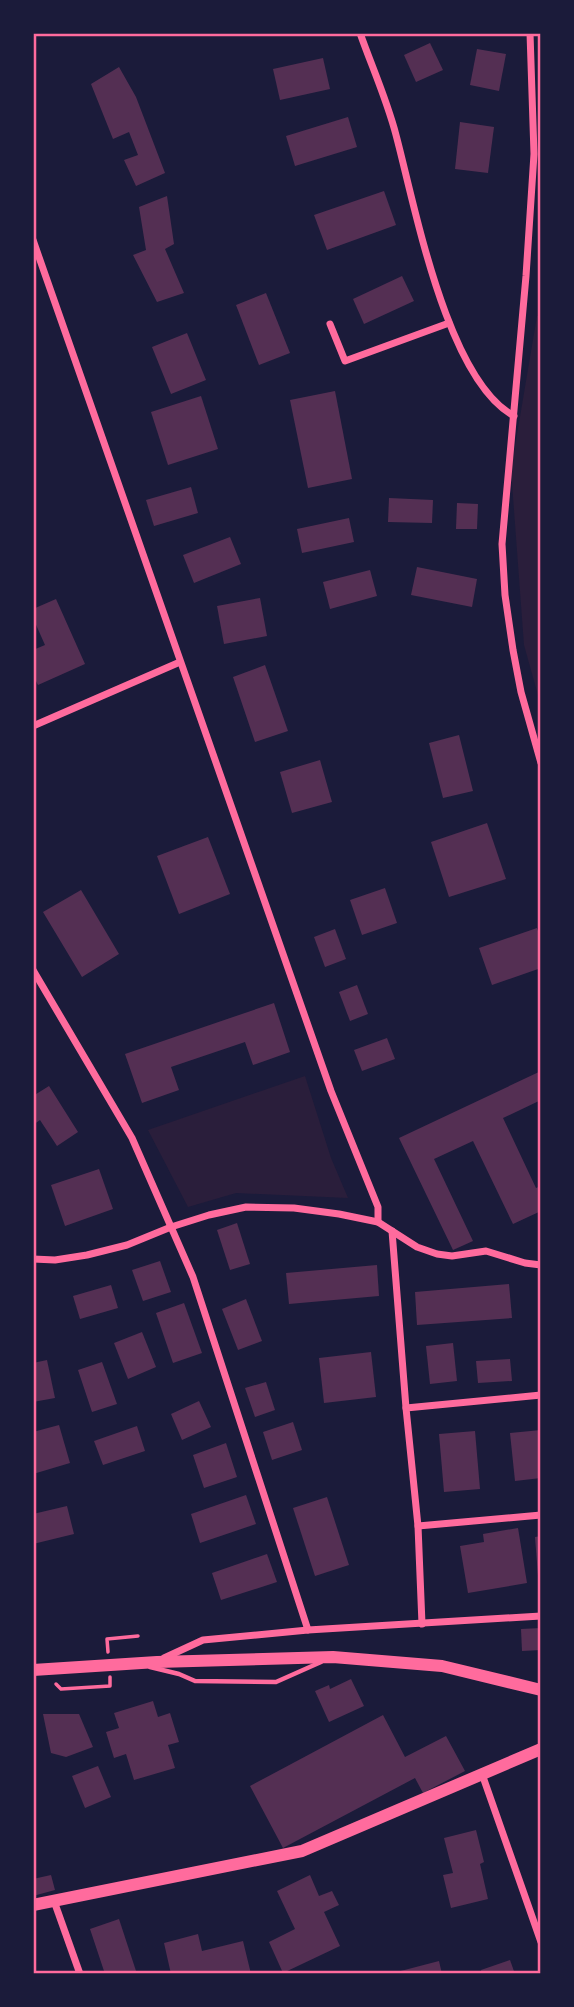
<svg xmlns="http://www.w3.org/2000/svg" width="574" height="2007" font-family="Arial,sans-serif">
<style>
.green{fill:#2a1e3b}
.building{fill:#542f53}
.lines{fill:none;stroke-linecap:round;stroke-linejoin:round}
.path{stroke:#ff6b9d;stroke-width:3.5}
.service{stroke:#ff6b9d;stroke-width:4.5}
.minor{stroke:#ff6b9d;stroke-width:7}
.secondary{stroke:#ff6b9d;stroke-width:12}
.neatline{fill:none;stroke:#ff6b9d;stroke-width:2.5}
</style>
<rect width="100%" height="100%" fill="#1b1b3a"/>
<g class="green">
<path d="M541 315V706L524 645 511 470 537 316Z"/>
<path d="M305 1076 331 1158 348 1198 236 1193 188 1207 148 1130Z"/>
</g>
<g class="building">
<path d="M430 43 443 70 416 82 404 55Z"/>
<path d="M477 49 506 54 499 91 470 85Z"/>
<path d="M323 58 330 89 280 100 273 69Z"/>
<path d="M119 67 136 97 165 173 136 186 124 160 138 155 129 132 113 139 91 84Z"/>
<path d="M348 117 357 147 295 166 286 136Z"/>
<path d="M460 122 494 127 488 173 455 169Z"/>
<path d="M384 191 396 225 327 250 314 215Z"/>
<path d="M167 196 174 244 165 249 184 293 157 302 133 255 146 250 139 207Z"/>
<path d="M402 276 414 301 364 324 353 299Z"/>
<path d="M266 293 290 353 259 365 236 305Z"/>
<path d="M187 333 206 380 171 394 152 347Z"/>
<path d="M335 391 352 479 308 488 290 400Z"/>
<path d="M201 396 218 449 168 465 151 412Z"/>
<path d="M191 487 198 513 154 526 146 500Z"/>
<path d="M389 498 433 500 432 523 388 522Z"/>
<path d="M457 503 478 504 477 529H456Z"/>
<path d="M349 518 354 542 302 553 297 529Z"/>
<path d="M230 537 241 564 194 583 183 555Z"/>
<path d="M417 567 477 579 472 607 411 595Z"/>
<path d="M370 570 377 596 330 609 323 582Z"/>
<path d="M260 598 267 636 224 644 217 606Z"/>
<path d="M56 599 85 664 38 685 33 675V650L45 645 33 618V609Z"/>
<path d="M265 665 288 731 255 742 233 677Z"/>
<path d="M459 735 473 791 443 798 429 743Z"/>
<path d="M320 760 332 802 292 813 280 772Z"/>
<path d="M487 823 506 879 449 897 431 842Z"/>
<path d="M208 837 230 894 179 914 157 856Z"/>
<path d="M385 888 397 923 362 935 350 900Z"/>
<path d="M81 890 119 954 82 977 43 912Z"/>
<path d="M537 928 541 940V968L492 985 479 948Z"/>
<path d="M335 929 346 959 325 967 314 937Z"/>
<path d="M357 985 368 1014 350 1021 339 992Z"/>
<path d="M274 1003 290 1052 253 1065 245 1042 171 1067 179 1090 142 1103 125 1054Z"/>
<path d="M387 1038 395 1059 362 1071 354 1050Z"/>
<path d="M541 1071V1100L503 1118 536 1188 541 1186V1211L513 1224 473 1141 434 1159 473 1241 453 1250 399 1138Z"/>
<path d="M49 1086 78 1132 57 1146 40 1120 33 1125V1096Z"/>
<path d="M99 1169 113 1209 65 1226 51 1185Z"/>
<path d="M237 1223 250 1264 230 1270 217 1230Z"/>
<path d="M160 1261 171 1292 143 1301 132 1270Z"/>
<path d="M377 1265 379 1296 289 1304 286 1273Z"/>
<path d="M509 1284 512 1318 417 1325 415 1292Z"/>
<path d="M111 1285 118 1308 80 1319 73 1296Z"/>
<path d="M246 1299 262 1341 238 1350 222 1309Z"/>
<path d="M184 1303 202 1353 173 1363 156 1313Z"/>
<path d="M142 1332 156 1367 128 1379 114 1343Z"/>
<path d="M453 1343 457 1381 430 1384 426 1346Z"/>
<path d="M371 1352 376 1397 324 1403 319 1358Z"/>
<path d="M510 1359 512 1381 478 1383 476 1361Z"/>
<path d="M47 1360 55 1398 33 1402V1363Z"/>
<path d="M102 1362 117 1404 92 1412 78 1370Z"/>
<path d="M266 1382 275 1410 255 1417 245 1388Z"/>
<path d="M199 1401 211 1427 182 1440 171 1414Z"/>
<path d="M293 1422 302 1450 272 1460 263 1432Z"/>
<path d="M59 1425 70 1463 33 1474V1432Z"/>
<path d="M137 1426 145 1451 103 1465 94 1441Z"/>
<path d="M541 1430V1478L515 1481 510 1433Z"/>
<path d="M475 1431 480 1489 444 1492 439 1434Z"/>
<path d="M226 1443 237 1477 204 1488 193 1455Z"/>
<path d="M246 1495 256 1524 200 1543 191 1514Z"/>
<path d="M327 1497 349 1565 315 1576 293 1508Z"/>
<path d="M67 1506 74 1534 33 1544V1514Z"/>
<path d="M518 1528 527 1583 468 1593 460 1546 484 1542 483 1534Z"/>
<path d="M541 1536V1576H538L535 1537Z"/>
<path d="M267 1554 277 1582 221 1600 212 1573Z"/>
<path d="M541 1628V1650L522 1651 521 1629Z"/>
<path d="M351 1679 364 1706 329 1722 315 1691 329 1685 330 1689Z"/>
<path d="M153 1701 158 1717 170 1713 179 1742 168 1745 175 1768 134 1780 126 1754 114 1758 106 1732 119 1728 114 1713Z"/>
<path d="M43 1714H79L93 1747 66 1757 51 1753Z"/>
<path d="M383 1715 405 1757 446 1736 465 1771 423 1793 415 1778 283 1848 250 1786Z"/>
<path d="M98 1766 111 1797 85 1808 72 1776Z"/>
<path d="M476 1830 484 1862 480 1864 488 1899 451 1908 443 1875 453 1873 444 1838Z"/>
<path d="M51 1875 55 1890 33 1896V1879Z"/>
<path d="M310 1875 319 1896 332 1891 339 1905 324 1912 340 1946 283 1973 269 1942 295 1929 277 1891Z"/>
<path d="M119 1919 137 1974H105L90 1929Z"/>
<path d="M198 1934 202 1951 243 1941 251 1974H171L164 1943Z"/>
<path d="M510 1960 515 1974H482L481 1970Z"/>
<path d="M439 1961 442 1974H393V1973Z"/>
</g>
<g class="lines">
<g class="path">
<path d="M108 1652 107 1639 138 1636"/>
<path d="M56 1684 61 1689 110 1686V1677"/>
</g>
<path class="service" d="M150 1667 179 1674 195 1681 276 1682 321 1662"/>
<g class="minor">
<path d="M360 33C372 67 387 100 396 135 415 206 447 380 514 416"/>
<path d="M530 33 534 154 526 276 502 544 505 595 513 650 521 692 541 763"/>
<path d="M33 240 331 1091 378 1207V1222"/>
<path d="M330 324 345 361 449 323"/>
<path d="M33 726 180 662"/>
<path d="M33 970 132 1138 193 1277 308 1630"/>
<path d="M392 1231 406 1408 418 1526 422 1624"/>
<path d="M33 1259 55 1260 87 1255 127 1245 171 1227 209 1215 246 1207 294 1208 339 1214 378 1222 417 1247 437 1254 452 1256 486 1251 525 1263 541 1265"/>
<path d="M406 1408 541 1395"/>
<path d="M418 1526 541 1515"/>
<path d="M164 1658 203 1640 308 1630 541 1616"/>
<path d="M482 1774 541 1942"/>
<path d="M54 1901 80 1974"/>
</g>
<g class="secondary">
<path d="M33 1670 157 1662 333 1657 442 1666 541 1690"/>
<path d="M33 1905 302 1851 541 1749"/>
</g>
</g>
<rect width="574" height="2007" fill="none" stroke="#1b1b3a" stroke-width="70"/>
<rect x="35" y="35" width="504" height="1937" class="neatline"/>
</svg>
